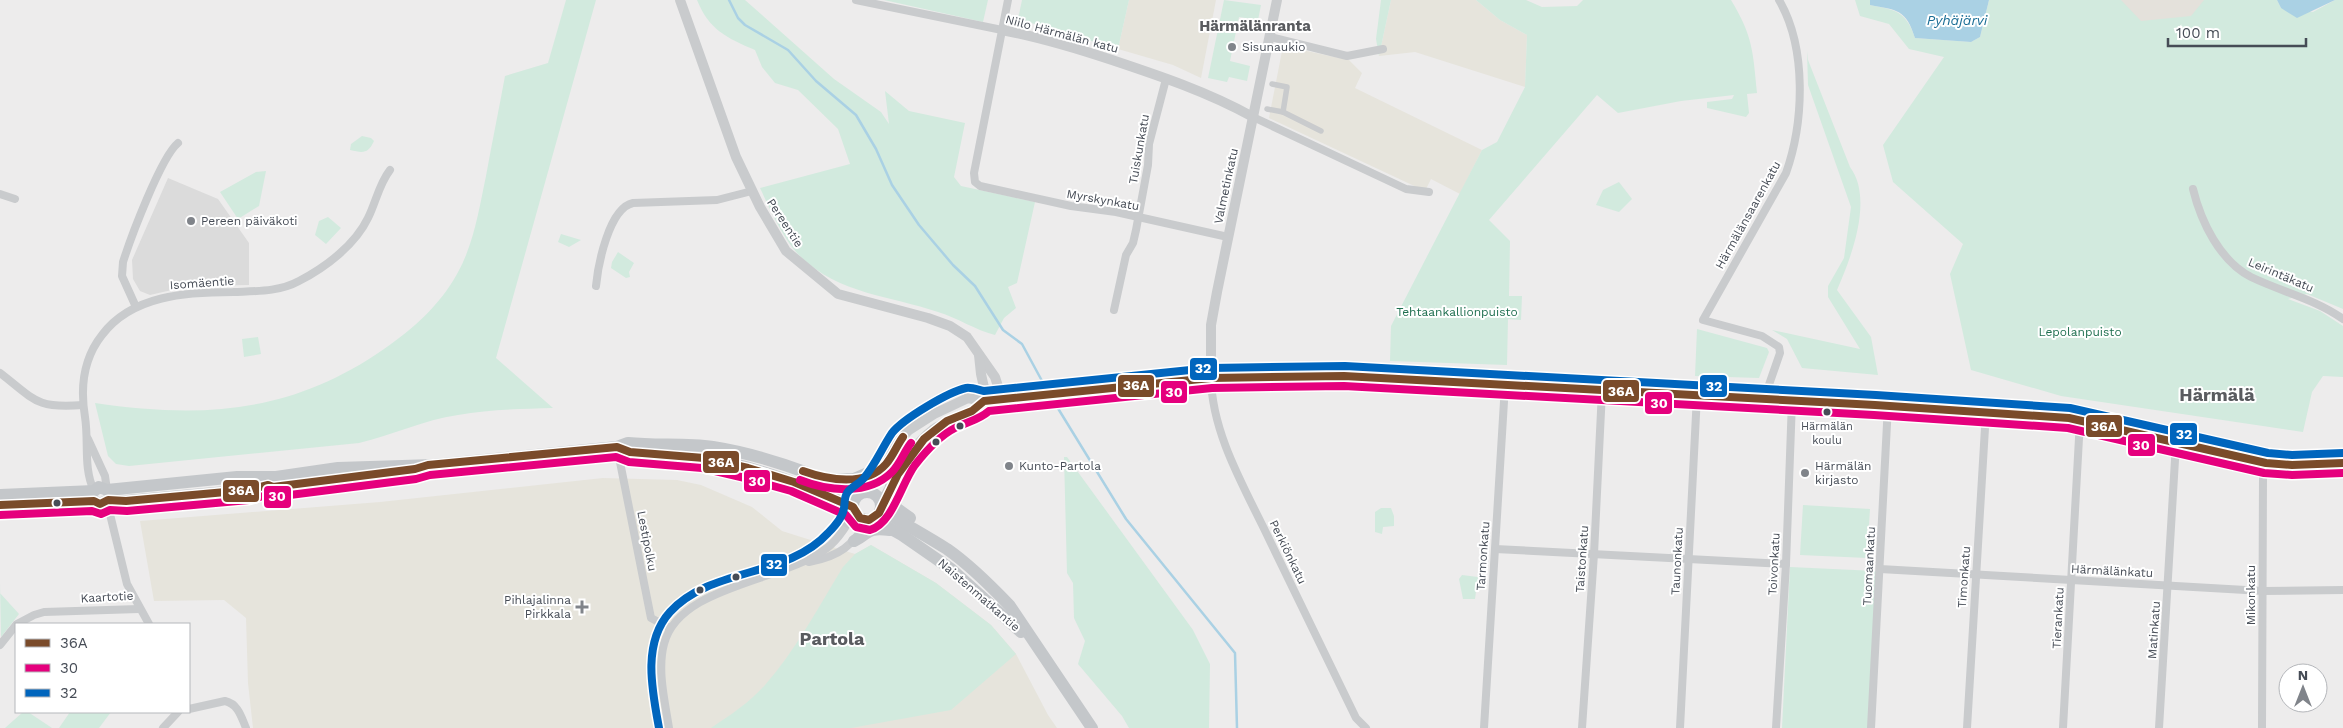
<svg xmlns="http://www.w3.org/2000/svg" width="2343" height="728" font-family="'Work Sans',sans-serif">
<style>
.commercial{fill:#e6e4dc}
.education{fill:#dbdbdb}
.green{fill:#d2eade}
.sand{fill:#e4e1db}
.water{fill:#aad1e4}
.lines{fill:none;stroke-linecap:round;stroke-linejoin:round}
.stream{stroke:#aad1e4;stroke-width:2.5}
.pedestrian{stroke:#c9cbcd;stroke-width:5.5}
.minor{stroke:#c9cbcd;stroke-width:8}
.tertiary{stroke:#c9cbcd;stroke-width:10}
.primary{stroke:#c4c7ca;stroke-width:12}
.bus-1-casing{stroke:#fff;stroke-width:11}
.bus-2-casing{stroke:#fff;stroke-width:11}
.bus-3-casing{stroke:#fff;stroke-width:11}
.bus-1{stroke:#7a4b2a;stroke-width:8}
.bus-2{stroke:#e5007d;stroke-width:8}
.bus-3{stroke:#0065bd;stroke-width:8}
.poi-dot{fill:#80848a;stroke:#fff;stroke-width:2}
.bus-dot{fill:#464c56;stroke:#fff;stroke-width:2}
.labels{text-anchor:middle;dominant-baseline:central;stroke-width:4;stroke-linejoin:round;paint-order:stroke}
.bus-label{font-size:11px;fill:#464c56;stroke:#fff}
.street-label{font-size:12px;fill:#464c56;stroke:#fff}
.poi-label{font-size:12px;fill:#464c56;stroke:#fff;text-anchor:start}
.park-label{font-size:12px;fill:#1f6f50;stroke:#fff}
.water-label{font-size:14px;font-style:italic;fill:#1a6d95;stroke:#fff}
.quarter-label{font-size:15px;font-weight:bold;fill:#595b5f;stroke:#fff}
.district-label{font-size:18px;font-weight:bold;fill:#595b5f;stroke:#fff}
.line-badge{stroke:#fff;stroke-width:2}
.badge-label{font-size:14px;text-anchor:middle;font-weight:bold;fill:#fff}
</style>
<rect width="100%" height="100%" fill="#edecec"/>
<g class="commercial">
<path d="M1129 0H1216L1201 78 1173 65 1118 49Z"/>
<path d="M1391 0H1476L1500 20 1527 35 1525 87 1415 52 1379 56Z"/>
<path d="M1283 46 1349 60 1362 73 1355 88 1482 150 1460 194 1431 179 1425 191 1269 118Z"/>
<path d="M603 478 677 480 701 485 752 507 782 531 855 554 871 545 936 583 991 625 1016 654 1048 715 1057 728H253L248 683 246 618 224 600 154 601 140 521 380 502Z"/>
</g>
<path class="education" d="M168 178 218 199 249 243V285L189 286 150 295 140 291 133 279 132 260Z"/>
<g class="green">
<path d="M566 0H596L496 358 553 408C522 409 489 409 458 415 424 420 392 435 359 443L129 466 116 464 108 456 95 403C204 419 292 413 384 349 413 329 440 305 457 274 474 244 479 209 486 176 492 142 499 109 505 76L548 63Z"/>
<path d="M697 0H745L834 79 881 112 889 124 885 91 909 111 965 123 954 177 961 186 1035 202 1017 283 1008 287 1016 308 1004 318 995 335C975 330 958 318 938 312 891 296 839 294 801 257 784 241 770 209 760 188L850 164 838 129 798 90 775 83 762 67 755 50C727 38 709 30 697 0Z"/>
<path d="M884 0H988L983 22Z"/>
<path d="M1022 0H1129L1118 49 1018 19Z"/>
<path d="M1224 0 1261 5 1258 20 1239 17 1230 61 1250 66 1247 81 1229 77 1227 82 1208 78Z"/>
<path d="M1381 0H1391L1379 56 1376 39Z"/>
<path d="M1476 0H1526L1542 7 1577 6 1583 0H1731C1753 36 1753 52 1757 93L1747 94 1749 113 1746 117 1707 108V102L1732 99 1734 95 1681 101 1618 113 1597 95 1489 220 1510 241 1509 296H1522L1521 320 1508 319 1507 365 1390 361 1391 326 1482 150 1497 142 1525 87 1527 35 1500 20Z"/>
<path d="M1855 0H1870V5C1896 10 1906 11 1915 38L1971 42 1980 37 1989 0H2277L2281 8 2313 12 2335 0H2343V309L2307 294 2288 299 2320 311 2343 326V377L2323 376 2312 392 2303 432 2061 396 1971 370 1950 274 1963 244 1893 182 1883 145 1944 57 1909 49 1889 24 1860 16Z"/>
<path d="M1807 51 1808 60 1850 167C1874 199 1851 258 1837 290L1871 337 1878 375 1802 368 1787 339 1772 330 1860 349 1828 297V286L1844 258 1851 207 1808 85Z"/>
<path d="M362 136 371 138 374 141C368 154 363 153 350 150L351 144Z"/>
<path d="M266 171 259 206 238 219 220 192 256 172Z"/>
<path d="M1619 182 1632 199 1619 212 1596 205 1603 190Z"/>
<path d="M328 217 341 228 326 244 315 235 319 221Z"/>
<path d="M561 234 581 240 569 247 558 242Z"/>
<path d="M618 252 634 263 629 272 630 277 626 278 611 268 612 262Z"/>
<path d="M1697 329 1767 348 1769 352 1759 378 1695 376Z"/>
<path d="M258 337 261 354 244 357 242 339Z"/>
<path d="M1064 457H1067L1193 630 1210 664 1209 728H1129L1122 716 1078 664 1085 641 1074 618 1073 583 1067 573Z"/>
<path d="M1803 505 1870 509 1867 558 1800 555Z"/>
<path d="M1381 508H1391L1394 516V526L1383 527 1382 534 1375 532V512Z"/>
<path d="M871 545 936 583 991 625 1016 654 951 710 851 728H711C731 715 750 702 765 685 796 650 819 606 843 567L855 554Z"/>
<path d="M1790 567 1876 571 1868 728H1782Z"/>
<path d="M1462 575 1478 577 1475 599H1463L1459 579Z"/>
<path d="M0 583V593L19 614 1 637Z"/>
<path d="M23 712H28L52 728H5Z"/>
<path d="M70 712H111L99 728H59Z"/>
</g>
<path class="sand" d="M2121 0H2204L2191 16 2141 21Z"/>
<g class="water">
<path d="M1870 0H1989L1980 37 1971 42 1915 38C1906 9 1897 10 1870 5Z"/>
<path d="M2277 0H2335L2297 18 2281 8Z"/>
</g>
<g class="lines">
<g class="stream">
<path d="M729 0 738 18 745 25 788 50 816 81 856 115 876 149 892 185 919 225 953 265 975 286 1003 330 1022 344 1048 392"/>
<path d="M1051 397 1126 519 1235 653 1237 728"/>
</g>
<g class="pedestrian">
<path d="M1272 84 1287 87 1283 112"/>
<path d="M1267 109 1283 112 1321 131"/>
</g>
<g class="minor">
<path d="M856 0 1002 30"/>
<path d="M1008 0 974 173 975 182 980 186 1071 206 1116 212 1228 237"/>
<path d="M1270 37 1347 56 1383 49"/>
<path d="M1253 117 1406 189 1429 192"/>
<path d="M2193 189C2201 222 2220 261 2251 277 2282 292 2315 299 2343 319"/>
<path d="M0 194 15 199"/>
<path d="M596 286C598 265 609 208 633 203L717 200 752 191"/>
<path d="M136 307 122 276 123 262C131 237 161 157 178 143"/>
<path d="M1114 310 1126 255 1133 243 1136 230 1148 165 1149 144 1166 79"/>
<path d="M0 373C35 400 36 409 83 405"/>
<path d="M1211 378C1212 435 1246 490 1270 541 1299 600 1327 659 1356 718L1366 728"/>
<path d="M1764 399 1780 353 1779 347 1762 336 1703 320 1786 173C1804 122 1807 48 1779 0"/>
<path d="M88 439 105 476 107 490"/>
<path d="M617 447 651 618 670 628"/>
<path d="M94 491C83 467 89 443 85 417 80 387 83 359 102 335 132 295 187 292 233 292 256 291 279 292 299 281 326 267 355 245 368 218 376 202 379 184 390 170"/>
<path d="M107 502 127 584 149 624"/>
<path d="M1495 549 1786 564"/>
<path d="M809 562C841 556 851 546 869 520"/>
<path d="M1880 569 2263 591 2343 590"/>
<path d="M17 624 34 615 44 612 139 609"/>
<path d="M0 645 16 625"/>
<path d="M189 709 225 701C238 704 241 716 246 728"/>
<path d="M163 728 178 712"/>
<path d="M669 728C665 702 657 670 664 644 679 585 783 582 827 548 839 539 847 525 854 512"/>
<path d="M1484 728 1505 385"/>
<path d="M1582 728 1594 554 1602 391"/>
<path d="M1680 728 1697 395"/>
<path d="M1776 728 1786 564 1792 401"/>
<path d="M1871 728 1888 405"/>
<path d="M1967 728 1985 428"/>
<path d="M2063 728 2080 420"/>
<path d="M2159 728 2176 443"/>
<path d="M2262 728 2263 478 2266 463"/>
</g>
<g class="tertiary">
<path d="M680 0 736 157 760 207 786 251 838 294 928 318 950 326 967 337 995 377 1002 399"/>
<path d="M1002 30C1039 37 1076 48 1112 60 1160 76 1208 92 1253 117"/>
<path d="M979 355 981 374 987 401"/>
<path d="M1211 378V325L1217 292 1277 0"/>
<path d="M865 492 901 438 909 430 934 414 968 398 984 401 1211 378 1344 376 1875 405 2069 418 2266 463 2292 465 2343 463"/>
<path d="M881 504C895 478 910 447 934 429 947 420 977 413 984 401"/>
</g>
<g class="primary">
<path d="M627 451C645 457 682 455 703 458 755 466 805 485 853 507"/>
<path d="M830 480 854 479 884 466"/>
<path d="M268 485 273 487 277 485 376 473"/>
<path d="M891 485 896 508 910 518"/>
<circle cx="867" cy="506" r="14"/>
<path d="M0 495 94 491 99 487 107 490 237 477H276L338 468 434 465 617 447 628 443C656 446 685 443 713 447 764 455 812 473 859 494"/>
<path d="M108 500 126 501 248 490 268 485"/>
<path d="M832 504 841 509 848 522"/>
<path d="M0 505 94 501 100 504 108 500"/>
<path d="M881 509C902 523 925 535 947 549 970 565 990 585 1010 606L1092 728"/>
<path d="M873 519 902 535 951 569 1021 632"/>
<path d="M854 541C871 533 865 527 890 530"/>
</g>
<g class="bus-1-casing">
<g id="bus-1">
<path d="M803 471C828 480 866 487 886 464 893 456 897 445 903 437"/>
<path d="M0 505 94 501 100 504 108 500 126 501 248 490 268 485 273 487 415 469 428 465 617 447 630 452 704 458 748 468 794 482 853 507 860 518 869 520 879 513 898 474 924 439 947 421 972 411 984 401 1211 378 1344 376 1875 405 2069 418 2266 463 2292 465 2343 463"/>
</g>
</g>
<g class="bus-2-casing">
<g id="bus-2">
<path d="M800 480C828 491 868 496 892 472 900 464 904 452 911 443"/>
<path d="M0 515 92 511 101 514 110 510 127 511 249 500 267 495 274 497 416 479 430 475 616 457 629 462 702 468 745 478 791 491 846 515 856 527 870 530C893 523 901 484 915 465 926 451 939 436 955 428 967 422 979 420 989 411L1212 388 1344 386 1874 415 2068 428 2264 473 2292 475 2343 473"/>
</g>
</g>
<g class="bus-3-casing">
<path id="bus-3" d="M659 728C652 690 642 643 670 612 711 567 787 578 828 533 834 527 843 517 844 508 845 503 844 498 847 493 851 487 859 484 864 478 875 465 882 448 892 433 903 419 948 392 966 388 971 387 979 390 984 391L1210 368 1345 366 1876 395 2070 408 2268 453 2292 455 2343 453"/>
</g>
<use href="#bus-1" class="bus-1"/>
<use href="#bus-2" class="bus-2"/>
<use href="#bus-3" class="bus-3"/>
</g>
<g class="poi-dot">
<circle cx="1232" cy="47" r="5"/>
<circle cx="191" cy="221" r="5"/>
<circle cx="1009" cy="466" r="5"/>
<circle cx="1805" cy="473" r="5"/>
<path d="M579.5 599.5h5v5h5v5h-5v5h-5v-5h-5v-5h5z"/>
</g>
<g class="bus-dot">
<circle cx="1827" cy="412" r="4.5"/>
<circle cx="960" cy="426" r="4.5"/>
<circle cx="936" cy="442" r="4.5"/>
<circle cx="57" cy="503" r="4.5"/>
<circle cx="736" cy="577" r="4.5"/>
<circle cx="700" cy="590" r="4.5"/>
</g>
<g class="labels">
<g class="bus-label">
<text x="1827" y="426">Härmälän<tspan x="1827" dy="14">koulu</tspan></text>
</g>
<g class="street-label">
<text transform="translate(1062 34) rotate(15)">Niilo Härmälän katu</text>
<text transform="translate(1139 149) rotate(-80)">Tuiskunkatu</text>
<text transform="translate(1226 186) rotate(-78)">Valmetinkatu</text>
<text transform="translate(1103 200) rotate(10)">Myrskynkatu</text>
<text transform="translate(1748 215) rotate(-61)">Härmälänsaarenkatu</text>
<text transform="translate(785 223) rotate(57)">Pereentie</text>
<text transform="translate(2281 275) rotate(23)">Leirintäkatu</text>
<text transform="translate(202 283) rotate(-4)">Isomäentie</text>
<text transform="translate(647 541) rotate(79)">Lestipolku</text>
<text transform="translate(1288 552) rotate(64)">Perkiönkatu</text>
<text transform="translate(1483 556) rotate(-86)">Tarmonkatu</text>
<text transform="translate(1582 559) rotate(-86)">Taistonkatu</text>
<text transform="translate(1677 561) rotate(-87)">Taunonkatu</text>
<text transform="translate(1774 564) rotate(-87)">Toivonkatu</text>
<text transform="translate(1869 566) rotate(-87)">Tuomaankatu</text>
<text transform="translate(2112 571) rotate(3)">Härmälänkatu</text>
<text transform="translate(1964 577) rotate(-86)">Timonkatu</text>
<text transform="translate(979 595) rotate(41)">Naistenmatkantie</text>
<text transform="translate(2251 595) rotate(-90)">Mikonkatu</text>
<text transform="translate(107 597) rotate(-3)">Kaartotie</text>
<text transform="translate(2058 618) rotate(-87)">Tierankatu</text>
<text transform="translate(2154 630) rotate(-86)">Matinkatu</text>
</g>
<g class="poi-label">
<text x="1242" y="47">Sisunaukio</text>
<text x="201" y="221">Pereen päiväkoti</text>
<text x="1019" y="466">Kunto-Partola</text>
<text x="1815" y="466">Härmälän<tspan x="1815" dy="14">kirjasto</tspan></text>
<text x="571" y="600" text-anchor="end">Pihlajalinna<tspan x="571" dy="14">Pirkkala</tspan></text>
</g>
<g class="park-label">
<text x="1457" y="312">Tehtaankallionpuisto</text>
<text x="2080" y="332">Lepolanpuisto</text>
</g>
<g class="water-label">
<text x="1957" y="20">Pyhäjärvi</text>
</g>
<g class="quarter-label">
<text x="1255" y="26">Härmälänranta</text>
</g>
<g class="district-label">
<text x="2217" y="394">Härmälä</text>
<text x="832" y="638">Partola</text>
</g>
</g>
<g class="line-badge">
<rect x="1189" y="357" width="29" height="24" rx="5" fill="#0065bd"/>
<rect x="1117" y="374" width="38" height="24" rx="5" fill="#7a4b2a"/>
<rect x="1699" y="374" width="29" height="24" rx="5" fill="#0065bd"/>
<rect x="1602" y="379" width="38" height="24" rx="5" fill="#7a4b2a"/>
<rect x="1160" y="380" width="28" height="24" rx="5" fill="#e5007d"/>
<rect x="1644" y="391" width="29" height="24" rx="5" fill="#e5007d"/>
<rect x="2085" y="414" width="38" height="24" rx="5" fill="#7a4b2a"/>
<rect x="2169" y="422" width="29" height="24" rx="5" fill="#0065bd"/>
<rect x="2127" y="433" width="29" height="24" rx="5" fill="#e5007d"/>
<rect x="702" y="450" width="38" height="24" rx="5" fill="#7a4b2a"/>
<rect x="743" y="469" width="28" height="24" rx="5" fill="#e5007d"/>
<rect x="222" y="479" width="38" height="24" rx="5" fill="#7a4b2a"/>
<rect x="263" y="485" width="29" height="24" rx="5" fill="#e5007d"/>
<rect x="760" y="553" width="28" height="24" rx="5" fill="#0065bd"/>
</g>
<g class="badge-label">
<text x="1203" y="373">32</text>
<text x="1136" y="390">36A</text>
<text x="1714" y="391">32</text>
<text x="1621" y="396">36A</text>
<text x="1174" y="397">30</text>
<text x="1659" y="408">30</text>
<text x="2104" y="431">36A</text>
<text x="2184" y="439">32</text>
<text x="2141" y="450">30</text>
<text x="721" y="467">36A</text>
<text x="757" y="486">30</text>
<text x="241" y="495">36A</text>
<text x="277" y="501">30</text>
<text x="774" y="569">32</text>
</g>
<rect x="15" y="623" width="175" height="90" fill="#ffffff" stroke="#b5b7bb"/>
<rect x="25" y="639" width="25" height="8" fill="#7a4b2a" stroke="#b5b7bb"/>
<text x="60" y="648" font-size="15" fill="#464c56">36A</text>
<rect x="25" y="664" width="25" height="8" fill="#e5007d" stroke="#b5b7bb"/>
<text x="60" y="673" font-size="15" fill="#464c56">30</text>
<rect x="25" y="689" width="25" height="8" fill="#0065bd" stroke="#b5b7bb"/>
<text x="60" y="698" font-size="15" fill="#464c56">32</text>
<g transform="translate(2303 688)"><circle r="24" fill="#ffffff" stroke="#b5b7bb"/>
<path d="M0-4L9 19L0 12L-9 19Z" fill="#80848a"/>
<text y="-8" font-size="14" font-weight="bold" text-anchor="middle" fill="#464c56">N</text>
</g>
<path d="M2168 38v8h138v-8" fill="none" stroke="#464c56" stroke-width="2.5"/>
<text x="2176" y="38" font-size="15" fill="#464c56" stroke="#ffffff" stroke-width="4" paint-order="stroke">100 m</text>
</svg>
